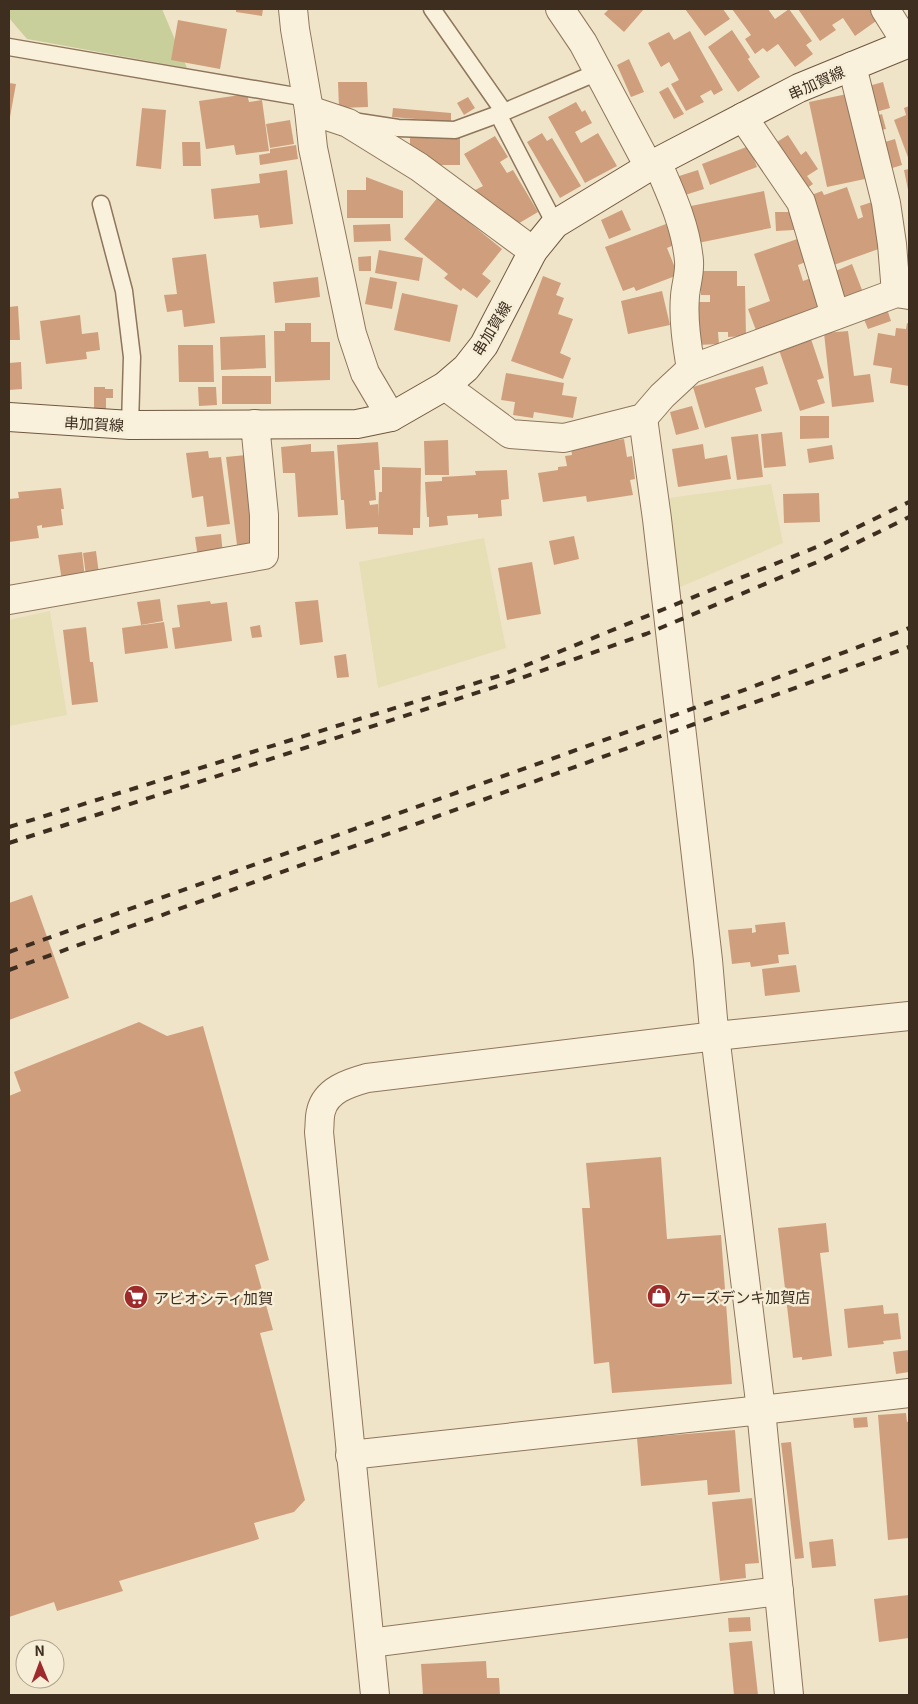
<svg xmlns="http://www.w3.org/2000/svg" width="918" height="1704" font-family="Georgia,'Noto Sans JP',serif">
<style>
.farmland{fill:#e6deb5}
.green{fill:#c9cf9b}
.building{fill:#cf9f7d}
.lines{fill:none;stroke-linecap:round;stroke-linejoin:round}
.service-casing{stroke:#8d765c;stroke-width:19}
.minor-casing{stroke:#8d765c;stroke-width:30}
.tertiary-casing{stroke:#8d765c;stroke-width:30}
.secondary-casing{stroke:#6f573f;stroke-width:30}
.service{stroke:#faf1dc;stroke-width:16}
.minor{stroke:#faf1dc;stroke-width:28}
.tertiary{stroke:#faf1dc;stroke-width:28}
.secondary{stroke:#faf1dc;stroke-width:28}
.rail{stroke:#3d2e20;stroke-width:4;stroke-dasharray:9 9;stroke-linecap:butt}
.labels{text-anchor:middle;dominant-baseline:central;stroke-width:5;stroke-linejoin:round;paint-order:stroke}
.street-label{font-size:15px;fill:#3d2e20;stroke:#f7eed8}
.poi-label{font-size:15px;fill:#3d2e20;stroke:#f7eed8;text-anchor:start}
</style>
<rect width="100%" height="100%" fill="#f0e4c8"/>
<g class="farmland">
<path d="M771 484 783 543 678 588 669 498Z"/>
<path d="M484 538 506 648 378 688 359 562Z"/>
<path d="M50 611 67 715 9 726V620Z"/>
</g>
<path class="green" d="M9 9H162L187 68 27 39 9 18Z"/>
<g class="building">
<path d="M236 9H263L262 16 236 12Z"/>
<path d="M609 9H644L624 32 604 14Z"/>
<path d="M685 9H723L730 19 705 36Z"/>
<path d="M732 9H768L775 19 789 9 812 41 806 45 813 54 795 67 778 44 767 52 763 48 755 54 745 39 751 35Z"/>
<path d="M798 9H873L879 19 855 36 843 18 832 25 836 30 820 41Z"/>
<path d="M178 20 227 29 220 69 171 60Z"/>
<path d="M732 30 750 57 748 59 760 77 738 92 708 47Z"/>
<path d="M690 31 723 90 714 95 711 90 700 96 704 102 686 111 671 84 679 80 669 62 661 67 648 43 669 32 674 40Z"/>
<path d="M629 59 644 92 631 97 617 65Z"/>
<path d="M338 82H367L368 107 339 108Z"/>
<path d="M883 82 890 108 872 113 865 87Z"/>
<path d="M9 83 16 84 10 117 9 116Z"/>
<path d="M668 87 684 114 674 119 659 92Z"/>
<path d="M247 94 249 102 262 100 269 151 236 155 234 145 206 149 199 101Z"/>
<path d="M847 94 865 179 827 187 809 102Z"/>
<path d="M468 97 475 108 464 115 457 103Z"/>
<path d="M576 102 582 112 585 110 592 123 575 132 581 143 598 133 617 166 585 183 548 117Z"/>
<path d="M909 106V160L894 120 906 115 904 108Z"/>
<path d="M142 108 166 110 161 169 136 166Z"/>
<path d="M393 108 451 113V122L392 117Z"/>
<path d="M882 114 886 129 877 131 873 117Z"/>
<path d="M290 120 294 144 270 148 266 124Z"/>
<path d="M542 133 547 141 552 138 581 186 560 198 527 142Z"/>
<path d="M788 135 801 155 806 151 818 169 807 176 813 184 803 191 772 145Z"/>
<path d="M460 136V165H430L410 144V137Z"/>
<path d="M495 136 508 157 500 162 507 173 513 170 538 212 516 225 473 191 483 186 464 154Z"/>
<path d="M895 139 902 165 886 170 878 144Z"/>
<path d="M182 142H200L201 166H183Z"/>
<path d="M296 145 298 159 260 165 259 155 270 153V149Z"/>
<path d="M749 146 757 167 710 185 702 164Z"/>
<path d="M909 169V189L908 190 904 170Z"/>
<path d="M287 170 293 224 260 228 258 215 214 219 211 189 260 183 259 174Z"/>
<path d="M698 170 704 189 682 196 676 177Z"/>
<path d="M366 177 403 191V218H347V190H366Z"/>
<path d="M847 187 858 219 863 217 860 206 872 202 887 246 831 266 806 197 822 191 824 195Z"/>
<path d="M764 191 771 228 698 243 691 206Z"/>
<path d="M438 197 502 249 482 274 491 281 477 298 463 288 461 291 444 278 448 274 404 239Z"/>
<path d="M622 210 631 230 609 239 601 220Z"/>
<path d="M775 212H794V230L776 231Z"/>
<path d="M390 224 391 241 354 242 353 225Z"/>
<path d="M666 224 674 245 667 248 678 275 636 291 634 287 623 291 605 247Z"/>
<path d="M803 237 811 260 798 265 803 281 814 277 825 310 757 333 748 309 770 301 754 254Z"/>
<path d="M379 250 423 258 419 281 375 273Z"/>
<path d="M206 254 215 323 184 327 182 310 167 312 164 295 177 294 172 258Z"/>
<path d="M371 256V271H359L358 257Z"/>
<path d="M852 264 864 295 844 302 833 272Z"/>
<path d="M700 271H737V286H745L746 336 728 337V332H718L719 344 698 345 697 302H710V295H701Z"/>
<path d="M543 276 561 283 556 295 564 298 558 314 573 319 560 353 571 358 563 379 511 361Z"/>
<path d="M318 277 320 297 275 303 273 282Z"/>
<path d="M370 277 397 282 392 309 365 304Z"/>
<path d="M662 291 670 325 628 334 621 301Z"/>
<path d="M402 293 458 305 450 342 394 330Z"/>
<path d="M18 306 20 340H9V307Z"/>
<path d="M887 309 891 321 868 329 863 317Z"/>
<path d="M80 315 82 334 98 332 100 350 86 352 87 359 46 364 40 321Z"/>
<path d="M285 323H311V342H330V380L275 382 274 331H285Z"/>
<path d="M907 323 909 324V386L890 383 892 368 873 365 878 333 895 336 896 328 906 329Z"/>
<path d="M848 331 854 376 870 374 874 402 832 407 824 333Z"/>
<path d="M265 335 266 368 221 370 220 337Z"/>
<path d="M811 339 824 378 817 380 825 403 800 411 779 350Z"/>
<path d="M178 345H213L214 382H179Z"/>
<path d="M21 362 22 389 9 390V363Z"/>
<path d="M763 366 768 384 755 388 762 411 705 428 693 387Z"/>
<path d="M506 373 564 383 562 395 577 397 573 418 534 412 533 418 513 415 515 402 501 400Z"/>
<rect x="222" y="376" width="49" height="28"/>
<path d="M94 387H105V389H113V398H106V410H94Z"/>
<path d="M198 387H216L217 405 199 406Z"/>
<path d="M692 406 699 429 676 435 670 412Z"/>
<path d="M800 416H829V438L800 439Z"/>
<path d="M782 432 786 466 764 468 761 434Z"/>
<path d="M758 434 763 477 737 480 731 437Z"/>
<path d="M624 439 627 457 632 456 635 479 630 480 633 495 587 502 586 496 543 502 538 473 558 470V467L567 466 565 456 572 455 571 447Z"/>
<path d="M448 440 449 475H425L424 441Z"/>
<path d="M378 442 380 470H374L376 500 369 501 370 505 378 504V518L379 492H382V467L421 468 420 528H413V535L378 534V527L346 529 344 500H341L337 445Z"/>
<path d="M311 444V452L334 451 338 515 298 517 295 473H283L281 447Z"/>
<path d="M703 444 705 459 727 455 731 479 678 487 672 449Z"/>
<path d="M832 445 834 459 809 463 807 449Z"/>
<path d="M208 451 209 458 221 457 230 524 207 527 203 496 192 498 186 453Z"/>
<path d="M246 455 257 543 237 545 226 457Z"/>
<path d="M507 470 509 499 501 500 502 516 478 518V514L447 516 448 525 429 527V517H427L425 482 442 481V477L476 475 475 471Z"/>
<path d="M61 488 64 509H61L63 525 42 528V525L37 526 39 538 9 542V499L19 498 18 492Z"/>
<path d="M819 493 820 522 784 523 783 494Z"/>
<path d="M221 534 223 555 198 558 195 537Z"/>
<path d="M574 536 579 559 554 565 549 541Z"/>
<path d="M96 551 99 574 86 576 83 553Z"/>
<path d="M82 552 85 578 62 581 58 555Z"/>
<path d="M532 562 541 614 507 620 498 568Z"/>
<path d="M160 599 163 621 141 625 137 602Z"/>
<path d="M318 600 323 642 300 645 295 602Z"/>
<path d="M210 601 211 604 227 602 232 641 175 649 172 628 180 627 177 605Z"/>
<path d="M164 622 168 648 125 654 122 628Z"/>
<path d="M260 625 262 637 252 638 250 627Z"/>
<path d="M86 627 90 662H93L98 702 72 705 63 630Z"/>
<path d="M346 654 349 677 337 678 334 656Z"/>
<path d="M32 895 69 998 9 1020V903Z"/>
<path d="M785 922 789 954 778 955 779 963 751 967 750 962 732 964 728 930 752 928V933L756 932 755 925Z"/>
<path d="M796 965 800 992 765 996 762 969Z"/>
<path d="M139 1022 167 1036 203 1026 269 1260 255 1265 273 1330 260 1333 305 1500 294 1512 254 1523 259 1539 119 1581 123 1591 57 1611 54 1602 9 1617V1096L21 1091 14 1072Z"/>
<path d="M661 1157 667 1239 721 1235 732 1384 612 1393 609 1362 594 1364 582 1208H590L586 1163Z"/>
<path d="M826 1223 829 1252 820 1253 832 1356 802 1360V1357L793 1358 778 1228Z"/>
<path d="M883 1305 884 1314 898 1313 901 1339 883 1341 884 1344 848 1348 844 1309Z"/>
<path d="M909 1350V1372L896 1374 893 1352Z"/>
<path d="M906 1413 907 1422 909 1421V1538L888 1540 878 1415Z"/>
<path d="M867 1417 868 1427 854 1428 853 1418Z"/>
<path d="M735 1430 740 1492 708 1495 707 1480 641 1486 637 1438Z"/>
<path d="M791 1442 804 1558 795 1559 781 1443Z"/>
<path d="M752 1498 759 1563 745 1564 746 1578 720 1581 712 1502Z"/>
<path d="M833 1539 836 1566 812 1568 809 1542Z"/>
<path d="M909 1595V1638L879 1642 874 1599Z"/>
<path d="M750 1617 751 1631 729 1632 728 1618Z"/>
<path d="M752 1641 758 1695H734L729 1643Z"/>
<path d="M486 1661 487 1678H499L500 1695H423L421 1664Z"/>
</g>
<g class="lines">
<g class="service-casing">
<g id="service">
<path d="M432 9 504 112"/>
<path d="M9 47 307 98"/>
<path d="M498 114 555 224"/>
<path d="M355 122H359L398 128 455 130 504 112 598 72"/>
<path d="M101 204 124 291 132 357 130 425"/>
</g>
</g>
<g class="minor-casing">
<g id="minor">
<path d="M560 9 583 43 649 167"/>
<path d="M885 9 907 44"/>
<path d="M852 66 886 203 892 244 896 293"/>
<path d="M309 110 348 123 419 167 533 251"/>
<path d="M743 117 801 202 835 315"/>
<path d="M657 162C671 194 686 226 689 261 690 273 686 284 685 296 683 320 687 345 691 369"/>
<path d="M445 386 510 434 564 438 643 418 662 396 691 369 896 293 909 295"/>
<path d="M643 418 657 519 708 960 713 1019 761 1410 909 1393"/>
<path d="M9 600 264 555V515L255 424"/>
<path d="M350 1455 761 1410 789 1695"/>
<path d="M370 1643 779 1591"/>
</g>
</g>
<g class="tertiary-casing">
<g id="tertiary">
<path d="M293 9 295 29 309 110 313 148 352 334 365 373 391 417"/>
<path d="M375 1695 319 1132C320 1125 319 1118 321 1111 326 1090 349 1083 367 1078L716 1036 909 1016"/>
</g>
</g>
<g class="secondary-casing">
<path id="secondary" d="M9 417 130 425 357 424 391 417 445 386 466 368 484 345 533 251 555 224 657 162 799 88 909 43"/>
</g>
<use href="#service" class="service"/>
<use href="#minor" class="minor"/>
<use href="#tertiary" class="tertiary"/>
<use href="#secondary" class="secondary"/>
<g class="rail">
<path d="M9 827 502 675 819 546 909 502"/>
<path d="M9 843 504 684 646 634 822 560 909 517"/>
<path d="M9 952 728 696 909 628"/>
<path d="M9 970 909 647"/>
</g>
</g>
<defs>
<g id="shop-disc" transform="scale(1.25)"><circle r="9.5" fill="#9e2a2b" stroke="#f7eed8"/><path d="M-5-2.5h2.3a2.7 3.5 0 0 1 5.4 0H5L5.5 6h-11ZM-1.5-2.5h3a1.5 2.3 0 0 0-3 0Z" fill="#fff"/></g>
<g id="supermarket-disc" transform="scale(1.25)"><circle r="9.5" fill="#9e2a2b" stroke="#f7eed8"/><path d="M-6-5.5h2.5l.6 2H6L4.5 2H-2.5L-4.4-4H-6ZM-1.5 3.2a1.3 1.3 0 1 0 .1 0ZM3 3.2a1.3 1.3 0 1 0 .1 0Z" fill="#fff"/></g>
</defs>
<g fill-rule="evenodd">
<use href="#shop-disc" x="659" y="1296"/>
<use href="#supermarket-disc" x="136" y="1297"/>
</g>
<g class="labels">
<g class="street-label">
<text transform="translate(816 82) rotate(-24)">串加賀線</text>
<text transform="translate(491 328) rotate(-59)">串加賀線</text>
<text transform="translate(94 423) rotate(3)">串加賀線</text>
</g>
<g class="poi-label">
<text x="676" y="1296">ケーズデンキ加賀店</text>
<text x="154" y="1297">アビオシティ加賀</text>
</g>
</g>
<rect width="918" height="1704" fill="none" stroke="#3d2e20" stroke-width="20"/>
<g transform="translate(40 1664) rotate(359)"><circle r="24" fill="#f7eed8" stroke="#ada18e"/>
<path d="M0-4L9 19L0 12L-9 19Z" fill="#9e2a2b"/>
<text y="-8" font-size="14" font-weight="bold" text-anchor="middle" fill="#3d2e20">N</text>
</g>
</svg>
